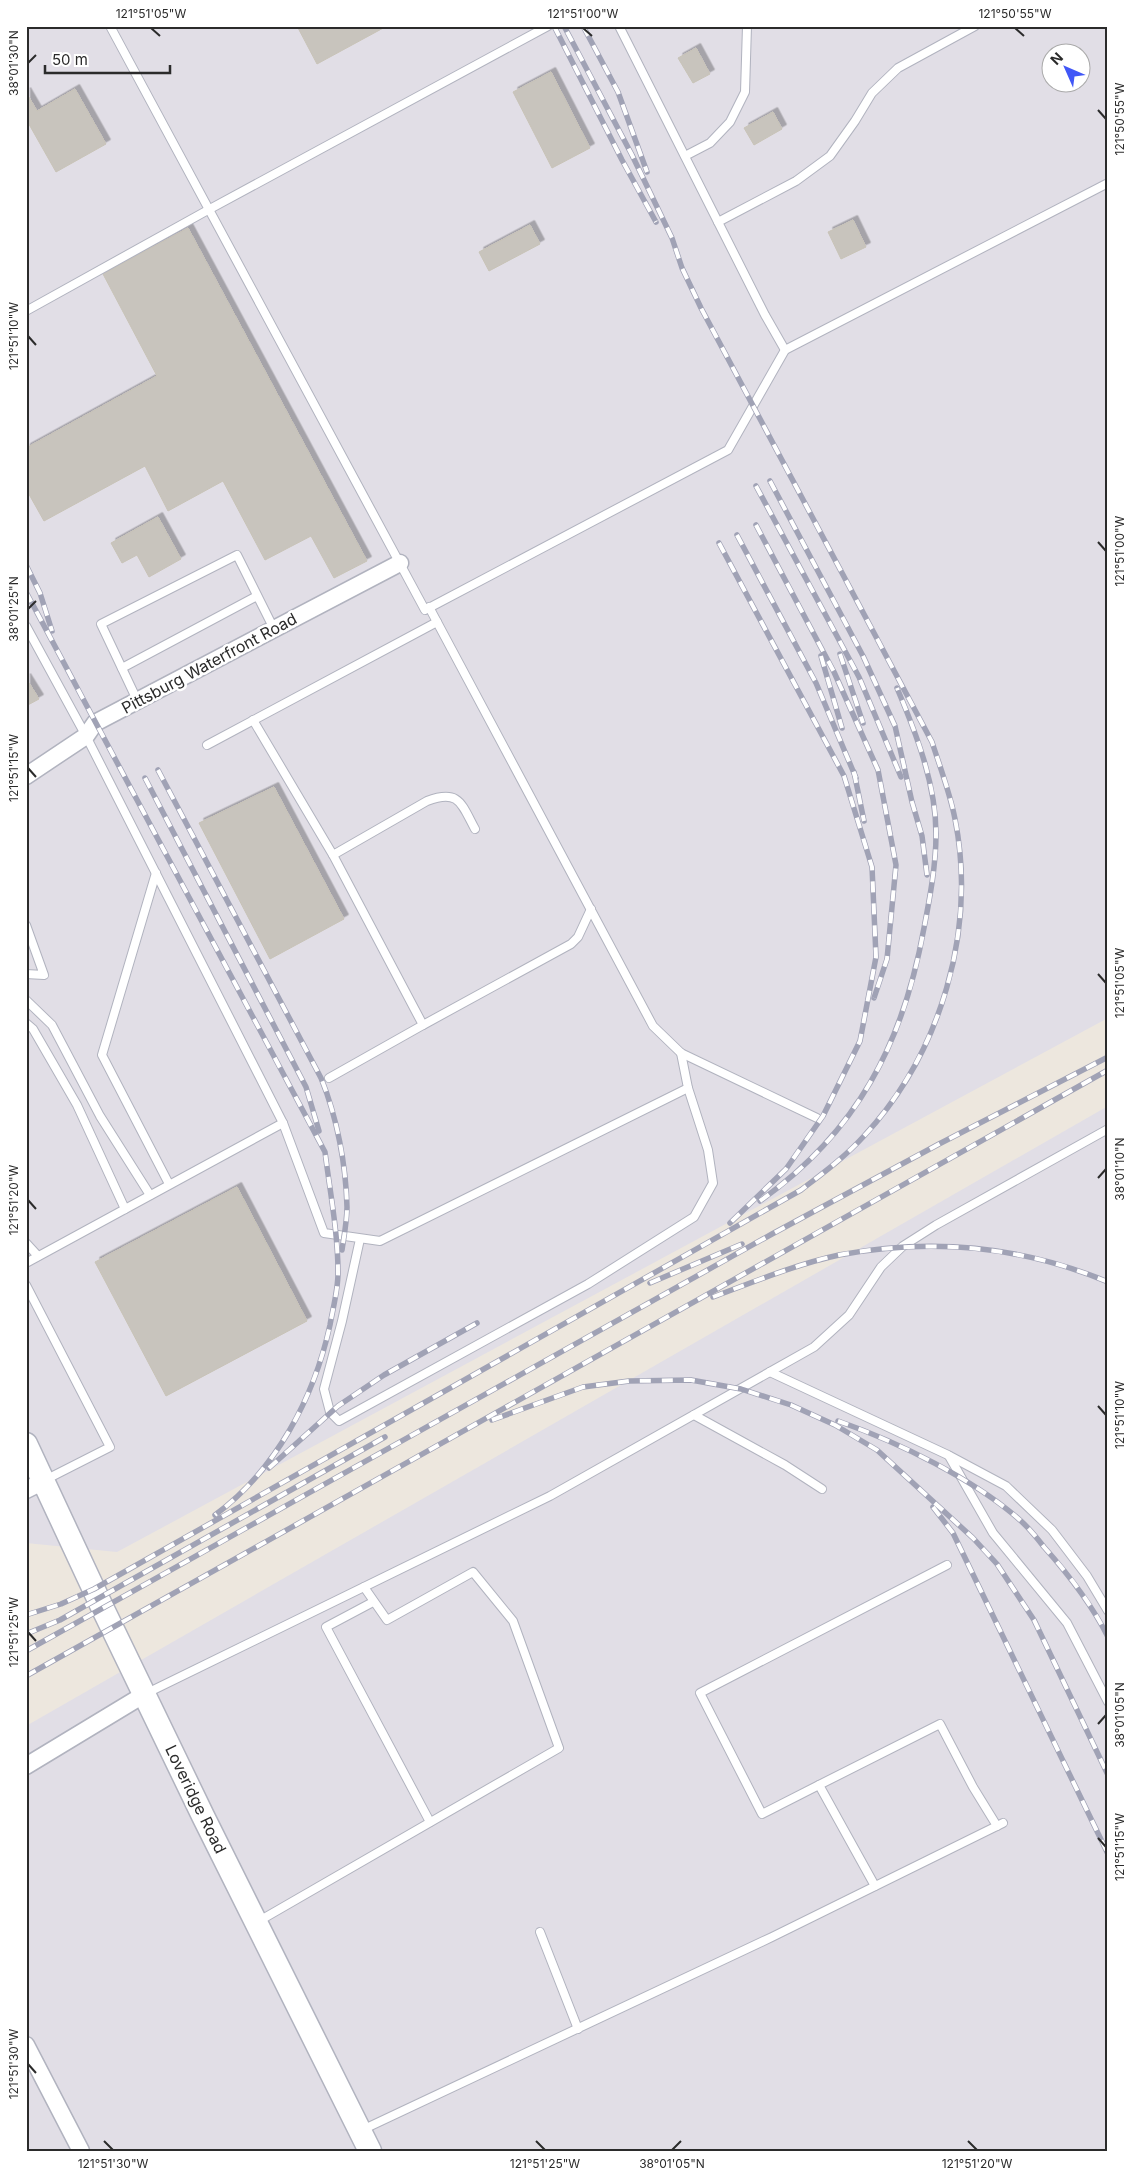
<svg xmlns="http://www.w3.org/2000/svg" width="1134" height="2177" font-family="Inter,sans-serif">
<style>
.industrial{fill:#e1dee6;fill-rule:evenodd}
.building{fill:#c8c4bd;stroke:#c8c3b7;filter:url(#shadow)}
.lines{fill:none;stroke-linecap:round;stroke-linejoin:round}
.lane-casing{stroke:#b1b3bf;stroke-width:10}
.street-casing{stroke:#b1b3bf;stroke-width:19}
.secondary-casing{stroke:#b1b3bf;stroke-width:25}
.lane{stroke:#fff;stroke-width:8}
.street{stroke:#fff;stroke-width:16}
.secondary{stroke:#fff;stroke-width:22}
.rail-casing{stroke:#a0a2b5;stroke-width:5.5}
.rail{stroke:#fff;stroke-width:4;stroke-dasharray:11;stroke-linecap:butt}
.ticks{fill:none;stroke:#2b2b2b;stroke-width:2}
.labels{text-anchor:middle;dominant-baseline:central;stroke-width:5;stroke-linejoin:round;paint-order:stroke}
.street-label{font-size:16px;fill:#2b2b2b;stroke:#fff}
.neatline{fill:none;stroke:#2b2b2b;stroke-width:2}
.ticks-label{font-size:12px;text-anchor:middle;fill:#2b2b2b}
</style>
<defs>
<filter id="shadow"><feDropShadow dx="4.5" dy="-4.5" stdDeviation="0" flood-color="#0004"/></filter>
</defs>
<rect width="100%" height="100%" fill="#ede7de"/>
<g class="industrial">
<path d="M26 26H1108V1018L117 1552 26 1543ZM1052 52H1082V82H1052Z"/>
<path d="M1108 1106V2151H26V1726Z"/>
</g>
<g class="building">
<path d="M297 26H387L317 64Z"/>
<path d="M696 48 710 74 693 83 678 58Z"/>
<path d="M551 72 590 148 552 168 513 92Z"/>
<path d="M75 89 106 144 56 172 26 119V92L37 111Z"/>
<path d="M773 112 782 129 754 145 744 128Z"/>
<path d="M853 220 866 247 841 259 828 232Z"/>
<path d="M530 225 540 244 489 271 479 252Z"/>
<path d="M188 228 367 561 334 578 311 536 265 560 223 481 168 511 145 466 44 521 26 489V448L157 376 103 274Z"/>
<path d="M158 517 181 559 149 577 137 555 122 563 111 543Z"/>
<path d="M26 678 39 699 26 706Z"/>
<path d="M274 787 344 919 270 959 199 823Z"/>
<path d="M237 1187 307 1321 166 1396 95 1262Z"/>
</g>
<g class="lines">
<g class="lane-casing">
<g id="lane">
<path d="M110 26 425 610 728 450 785 350"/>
<path d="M619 26 765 315 785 350 1108 183"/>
<path d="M685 156 710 143 730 122 745 92 747 26"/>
<path d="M718 222 796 181 830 156 855 121 872 93 898 68 975 26"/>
<path d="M26 311 208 210 548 26"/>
<path d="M429 607 653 1026 681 1053 817 1118"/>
<path d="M26 626 86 736 283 1123 324 1233 380 1241 688 1088 681 1053"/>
<path d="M122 668 257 596"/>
<path d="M137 700 101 624 237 555 274 629"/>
<path d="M253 720 333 855 427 801C459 789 461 803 475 829"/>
<path d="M207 745 437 622"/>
<path d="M156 873 102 1055 169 1184"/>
<path d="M26 925 44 975 26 974"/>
<path d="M26 1000 52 1025 100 1116 150 1195"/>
<path d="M26 1023 33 1029 77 1105 125 1209"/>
<path d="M423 1025 571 944 578 937 591 909"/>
<path d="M329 1078 423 1025 333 855"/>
<path d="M360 1239 342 1321 324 1389 330 1412 339 1421 588 1284 694 1217 713 1183 708 1150 688 1088"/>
<path d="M26 1243 38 1256"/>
<path d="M26 1263 283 1123"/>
<path d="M26 1285 110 1447 45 1480"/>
<path d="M770 1372 948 1455 1006 1486 1052 1530 1087 1576 1108 1611"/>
<path d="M694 1415 785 1465 822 1489"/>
<path d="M949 1456 993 1533 1067 1623 1108 1702"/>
<path d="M373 1602 326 1627 430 1822"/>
<path d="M145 1694 550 1496 814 1347 849 1315 881 1267 903 1246 936 1225 1108 1129"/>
<path d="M819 1785 762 1814 700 1693 947 1565"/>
<path d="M875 1886 819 1785 940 1724 973 1787 997 1826"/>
<path d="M259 1921 559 1748 513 1621 473 1572 387 1620 364 1587"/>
<path d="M540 1932 578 2029"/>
<path d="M362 2130 772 1937 1003 1823"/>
</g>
</g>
<g class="street-casing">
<g id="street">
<path d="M26 776 86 736 95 723 400 563"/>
<path d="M26 1490 44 1481"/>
<path d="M26 1766 145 1694"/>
<path d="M26 2045 81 2151"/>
</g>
</g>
<g class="secondary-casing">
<path id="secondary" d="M26 1444 103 1609 203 1816 370 2151"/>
</g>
<use href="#lane" class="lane"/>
<use href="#street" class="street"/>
<use href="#secondary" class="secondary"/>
<g class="rail-casing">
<g id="rail">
<path d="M554 26 622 160 656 222"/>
<path d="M583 26 618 92 647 172"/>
<path d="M770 481 863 656 895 726 912 802 922 836 927 875"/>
<path d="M756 486 859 677 901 777"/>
<path d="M756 525 834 672 878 770 896 865 887 959 874 998"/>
<path d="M737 535 816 683 856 778"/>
<path d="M719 543 844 776 872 867 876 957 860 1041 823 1116 786 1169 730 1223"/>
<path d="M26 565 40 593 52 631"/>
<path d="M26 592 325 1152C330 1192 338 1232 338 1273 338 1290 333 1308 330 1325 314 1398 276 1470 215 1515"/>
<path d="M840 654 863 723"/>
<path d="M821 656 842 728"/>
<path d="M158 770 321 1078C337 1117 346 1165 347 1207 347 1221 344 1236 342 1250"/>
<path d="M854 772 864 821"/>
<path d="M145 778 306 1087 319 1131"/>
<path d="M760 1201C857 1132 903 1044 924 928 930 897 936 865 936 834 936 784 916 733 897 688"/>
<path d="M650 1283 742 1244"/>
<path d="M713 1297C753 1282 797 1264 839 1255 930 1238 1022 1246 1108 1282"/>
<path d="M492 1420 583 1387 629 1381 691 1380 741 1389 791 1405 835 1425 877 1450 973 1538 997 1564 1034 1620 1108 1775"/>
<path d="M838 1421C898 1442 974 1479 1021 1521 1030 1529 1037 1538 1044 1547 1069 1575 1091 1603 1108 1637"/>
<path d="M269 1468 338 1406 384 1375 477 1323"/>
<path d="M933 1507 953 1533 1108 1854"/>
<path d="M26 1615 61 1604 94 1589 801 1190C823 1173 845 1157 864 1136 941 1053 977 930 955 819 950 793 940 767 932 742L701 308 682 268 672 238 632 155 564 26"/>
<path d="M26 1634 60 1620 385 1437"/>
<path d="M26 1651 772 1234 939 1144 1108 1057"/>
<path d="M26 1676 1108 1070"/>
</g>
</g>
<use href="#rail" class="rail"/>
</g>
<path class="ticks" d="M151 28 160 36M583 28 592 36M1015 28 1024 36M28 63 36 55M1098 110 1106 119M28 336 36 345M1098 542 1106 551M28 609 36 601M28 768 36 777M1098 974 1106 983M1098 1178 1106 1169M28 1200 36 1209M1098 1406 1106 1415M28 1632 36 1641M1098 1724 1106 1715M1098 1838 1106 1847M28 2064 36 2073M104 2141 113 2150M536 2141 545 2150M968 2141 977 2150M672 2150 681 2141"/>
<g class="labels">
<g class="street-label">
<text transform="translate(209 663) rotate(-28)">Pittsburg Waterfront Road</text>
<text transform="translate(196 1799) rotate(64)">Loveridge Road</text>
</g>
</g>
<rect width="1134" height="2177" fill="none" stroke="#ffffff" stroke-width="55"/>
<g transform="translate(1066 68) rotate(315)"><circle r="24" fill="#ffffff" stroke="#aaaaaa"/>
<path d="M0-4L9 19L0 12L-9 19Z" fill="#4157f7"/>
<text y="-8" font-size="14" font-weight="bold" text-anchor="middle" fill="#2b2b2b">N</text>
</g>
<path d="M45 65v8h125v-8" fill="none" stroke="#2b2b2b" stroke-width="2.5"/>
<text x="52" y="65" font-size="15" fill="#2b2b2b" stroke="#ffffff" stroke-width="4" paint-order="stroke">50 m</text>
<rect x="28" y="28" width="1078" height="2122" class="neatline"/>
<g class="ticks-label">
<text x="151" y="18">121°51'05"W</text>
<text x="583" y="18">121°51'00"W</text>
<text x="1015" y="18">121°50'55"W</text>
<text transform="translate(14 63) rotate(-90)" y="4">38°01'30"N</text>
<text transform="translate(1120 119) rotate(-90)" y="4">121°50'55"W</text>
<text transform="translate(14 336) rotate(-90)" y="4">121°51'10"W</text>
<text transform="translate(1120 551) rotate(-90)" y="4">121°51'00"W</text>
<text transform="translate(14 609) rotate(-90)" y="4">38°01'25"N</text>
<text transform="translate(14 768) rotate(-90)" y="4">121°51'15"W</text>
<text transform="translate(1120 983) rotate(-90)" y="4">121°51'05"W</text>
<text transform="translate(1120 1169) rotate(-90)" y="4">38°01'10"N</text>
<text transform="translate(14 1200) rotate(-90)" y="4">121°51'20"W</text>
<text transform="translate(1120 1415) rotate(-90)" y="4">121°51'10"W</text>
<text transform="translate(14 1632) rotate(-90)" y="4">121°51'25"W</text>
<text transform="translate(1120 1715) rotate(-90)" y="4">38°01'05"N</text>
<text transform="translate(1120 1847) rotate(-90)" y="4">121°51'15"W</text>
<text transform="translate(14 2064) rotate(-90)" y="4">121°51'30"W</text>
<text x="113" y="2168">121°51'30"W</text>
<text x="545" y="2168">121°51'25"W</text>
<text x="672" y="2168">38°01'05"N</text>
<text x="977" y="2168">121°51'20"W</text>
</g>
</svg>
